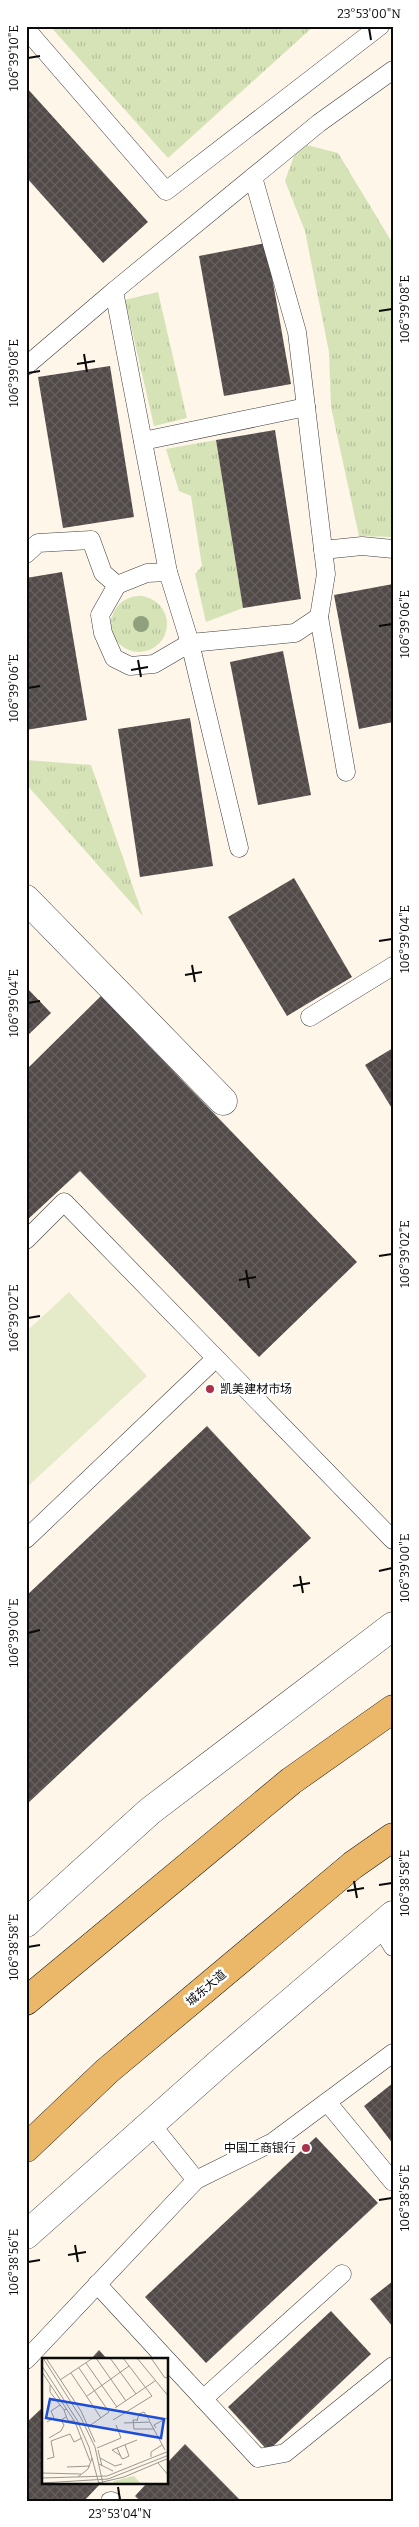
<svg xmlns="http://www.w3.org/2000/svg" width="419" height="2527" font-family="Bitter,'Noto Sans SC',serif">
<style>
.park{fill:url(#park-tufts)}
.pitch{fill:#e5ebc8}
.building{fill:url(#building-cross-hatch)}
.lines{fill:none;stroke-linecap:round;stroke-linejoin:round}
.service-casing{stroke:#3d3d3d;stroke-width:19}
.minor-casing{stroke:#3d3d3d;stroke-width:29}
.tertiary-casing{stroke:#3d3d3d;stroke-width:29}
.primary-casing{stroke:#1b1b1b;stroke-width:29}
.service{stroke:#fff;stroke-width:18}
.minor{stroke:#fff;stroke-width:28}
.tertiary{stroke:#fff;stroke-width:28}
.primary{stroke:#ebb86a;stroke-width:28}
.tree{fill:#90a07c}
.ticks{fill:none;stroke:#0a0a0a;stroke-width:2}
.poi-dot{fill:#ac3049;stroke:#fff;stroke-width:2}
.labels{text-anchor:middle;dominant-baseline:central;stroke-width:5;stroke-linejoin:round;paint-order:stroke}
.poi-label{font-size:12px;fill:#0a0a0a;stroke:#fff;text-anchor:start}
.street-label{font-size:12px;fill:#0a0a0a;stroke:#fff}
.inset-road{fill:none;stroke:#9c9890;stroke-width:1}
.view{fill:#1d4ed8;fill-opacity:0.15;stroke:#1d4ed8;stroke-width:2.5}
.inset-edge{fill:none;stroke:#0a0a0a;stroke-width:2.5}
.neatline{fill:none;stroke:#0a0a0a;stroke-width:2}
.ticks-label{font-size:12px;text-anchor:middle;fill:#0a0a0a}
</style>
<defs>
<pattern id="park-tufts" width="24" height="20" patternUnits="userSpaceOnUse" patternTransform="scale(1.25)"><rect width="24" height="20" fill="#d5e3b7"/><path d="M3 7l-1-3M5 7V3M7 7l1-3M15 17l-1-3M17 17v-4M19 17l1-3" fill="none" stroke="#b6c19c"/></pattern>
<pattern id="building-cross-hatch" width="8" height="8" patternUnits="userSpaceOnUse" patternTransform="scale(1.25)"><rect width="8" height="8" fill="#514a48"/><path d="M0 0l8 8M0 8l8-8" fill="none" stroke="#65605e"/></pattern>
</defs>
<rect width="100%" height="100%" fill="#fdf6e9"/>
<g class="park">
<path d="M50 26H314L168 158Z"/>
<path d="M307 145 338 153 393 244V537L359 536 331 407 329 352 305 231 285 181 294 156Z"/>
<path d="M158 292 187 418 154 426 125 300Z"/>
<path d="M216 440 243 608 206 622 195 574 202 566 191 496 179 491 166 449Z"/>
<circle cx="139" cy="624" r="28"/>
<path d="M26 760 91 765 143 916 26 784Z"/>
</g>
<path class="pitch" d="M69 1292 147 1376 26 1488V1332Z"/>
<g class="building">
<path d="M26 87 148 222 103 263 26 177Z"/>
<path d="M266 243 291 384 224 396 199 256Z"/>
<path d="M110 366 134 517 63 528 38 377Z"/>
<path d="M275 430 301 599 243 608 216 440Z"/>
<path d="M62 572 87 720 26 730V578Z"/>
<path d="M393 584V722L359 729 334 595Z"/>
<path d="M283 651 311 795 258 805 230 662Z"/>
<path d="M190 718 213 866 140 877 118 729Z"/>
<path d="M294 878 352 977 287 1016 228 917Z"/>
<path d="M26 987 51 1013 26 1037Z"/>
<path d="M101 996 357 1262 259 1357 80 1171 26 1221V1070Z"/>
<path d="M393 1048V1110L365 1065Z"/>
<path d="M207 1426 311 1538 26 1805V1596Z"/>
<path d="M393 2083V2144L364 2106Z"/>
<path d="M316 2137 378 2203 206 2363 145 2297Z"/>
<path d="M393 2281V2327L370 2299Z"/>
<path d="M331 2311 371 2354 268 2451 228 2407Z"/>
<path d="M99 2350 108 2360H90Z"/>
<path d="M44 2406V2483H101L84 2501H26V2423Z"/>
<path d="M185 2444 241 2501H140L135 2496 147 2483H168V2462Z"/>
</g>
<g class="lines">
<g class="service-casing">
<g id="service">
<path d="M26 29 166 191 380 26"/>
<path d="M26 366 114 291"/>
<path d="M143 441 306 407"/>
<path d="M323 550 362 546 393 549"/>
<path d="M26 554 38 543 91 540 103 573 117 585 147 573 168 572"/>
<path d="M117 585 100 615 103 633 114 658 130 666 154 664 190 643 295 633 319 617 326 574 297 332 253 177"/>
<path d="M319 617 346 772"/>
<path d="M239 848 190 643 168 572 114 291 319 123 393 70"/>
<path d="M310 1017 393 966"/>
<path d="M26 1240 64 1202 393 1540"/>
<path d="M26 1539 216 1358"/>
<path d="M380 1926 393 1947"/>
<path d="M327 2102 393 2182"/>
<path d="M196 2180 273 2142 393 2053"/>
<path d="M97 2284 167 2360"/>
<path d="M26 2360 196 2180 151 2124"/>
<path d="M168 2361 258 2458 285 2453 393 2366"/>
<path d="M203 2399 342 2274"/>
<path d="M110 2501H112"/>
</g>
</g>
<g class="minor-casing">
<path id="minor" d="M26 899 223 1101"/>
</g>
<g class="tertiary-casing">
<g id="tertiary">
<path d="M26 1923 150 1811 393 1626"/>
<path d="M26 2235 224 2059 393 1915"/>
</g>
</g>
<g class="primary-casing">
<g id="primary">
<path d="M26 2001 291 1781 393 1709"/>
<path d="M26 2148 107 2071 353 1865 393 1837"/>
</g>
</g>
<use href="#service" class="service"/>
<use href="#minor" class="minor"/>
<use href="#tertiary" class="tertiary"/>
<use href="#primary" class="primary"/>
</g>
<circle class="tree" cx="141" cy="624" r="8"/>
<path class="ticks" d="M369 28 371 40M28 58 40 56M379 311 392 309M84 354 87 372M77 364 95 361M28 373 40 371M379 626 392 624M138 660 141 677M131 670 148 667M28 688 40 686M379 941 392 939M192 965 195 982M185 975 202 972M28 1003 40 1001M379 1256 392 1254M246 1270 249 1288M239 1280 256 1277M28 1318 40 1316M379 1571 392 1568M300 1576 303 1593M293 1586 310 1583M28 1633 40 1630M354 1881 357 1898M379 1885 392 1883M347 1891 364 1888M28 1947 40 1945M379 2200 392 2198M75 2245 78 2262M68 2255 86 2252M28 2262 40 2260M118 2487 120 2500"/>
<g class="poi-dot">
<circle cx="210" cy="1389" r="5"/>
<circle cx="306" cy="2148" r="5"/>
</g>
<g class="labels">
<g class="poi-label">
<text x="220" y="1389">凯美建材市场</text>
<text x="296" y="2148" text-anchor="end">中国工商银行</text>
</g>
<g class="street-label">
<text transform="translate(206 1988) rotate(-40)">城东大道</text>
</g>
</g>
<g transform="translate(42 2358)">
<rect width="126" height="126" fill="#fdf6e9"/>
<path d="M92 118 99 126H71L72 123Z" fill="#d5e3b7"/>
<path class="inset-road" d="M1 0 39 60 53 89 61 126M4 0 39 53 53 84M54 0 84 43M68 0 94 36M95 0 127 39M109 0 123 20 127 18M44 5 75 49M0 8 35 62 47 89 57 126M37 10 67 54 46 69M0 14 33 64 48 103M29 15 59 60M18 22 51 0M8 27V34L22 52 25 51M45 38 87 8M73 50 113 23M22 52 26 63H32M71 62 110 38 81 0M95 62H91L92 71H112M95 63 97 56 102 54 108 63M5 64 12 60 9 53 18 47M82 65 108 64 123 92M114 70 112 67 127 59M7 80 19 73 22 67 19 62 24 59M55 90 79 80 74 67M75 90 80 101 83 100 87 98 83 87M56 92 60 108M79 98 70 92 95 82M109 99V94L120 87M58 100 73 108 80 106M5 101 12 99 9 83 28 76 32 84 40 80M116 105 127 118M57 106 71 113M25 109 48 108M0 115 39 116M36 119 46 111 50 100M0 120 65 118 127 93M0 125 66 121 127 97M52 126 82 119 127 100"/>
<path class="view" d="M8 41 122 61 119 80 4 60Z"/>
<rect width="126" height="126" class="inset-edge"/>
</g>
<rect width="419" height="2527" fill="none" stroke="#ffffff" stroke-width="55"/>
<rect x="28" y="28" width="364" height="2472" class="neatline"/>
<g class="ticks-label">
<text x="369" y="18">23°53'00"N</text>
<text transform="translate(14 58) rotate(-90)" y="4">106°39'10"E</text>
<text transform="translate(405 309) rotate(-90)" y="4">106°39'08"E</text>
<text transform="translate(14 373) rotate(-90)" y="4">106°39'08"E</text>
<text transform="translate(405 624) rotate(-90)" y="4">106°39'06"E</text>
<text transform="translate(14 688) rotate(-90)" y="4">106°39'06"E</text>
<text transform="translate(405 939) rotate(-90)" y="4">106°39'04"E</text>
<text transform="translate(14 1003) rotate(-90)" y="4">106°39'04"E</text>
<text transform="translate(405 1254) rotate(-90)" y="4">106°39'02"E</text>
<text transform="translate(14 1318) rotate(-90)" y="4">106°39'02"E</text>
<text transform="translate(405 1568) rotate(-90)" y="4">106°39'00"E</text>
<text transform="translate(14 1633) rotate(-90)" y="4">106°39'00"E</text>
<text transform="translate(405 1883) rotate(-90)" y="4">106°38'58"E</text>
<text transform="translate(14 1947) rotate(-90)" y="4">106°38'58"E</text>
<text transform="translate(405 2198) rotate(-90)" y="4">106°38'56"E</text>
<text transform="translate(14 2262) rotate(-90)" y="4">106°38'56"E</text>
<text x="120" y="2518">23°53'04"N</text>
</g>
</svg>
